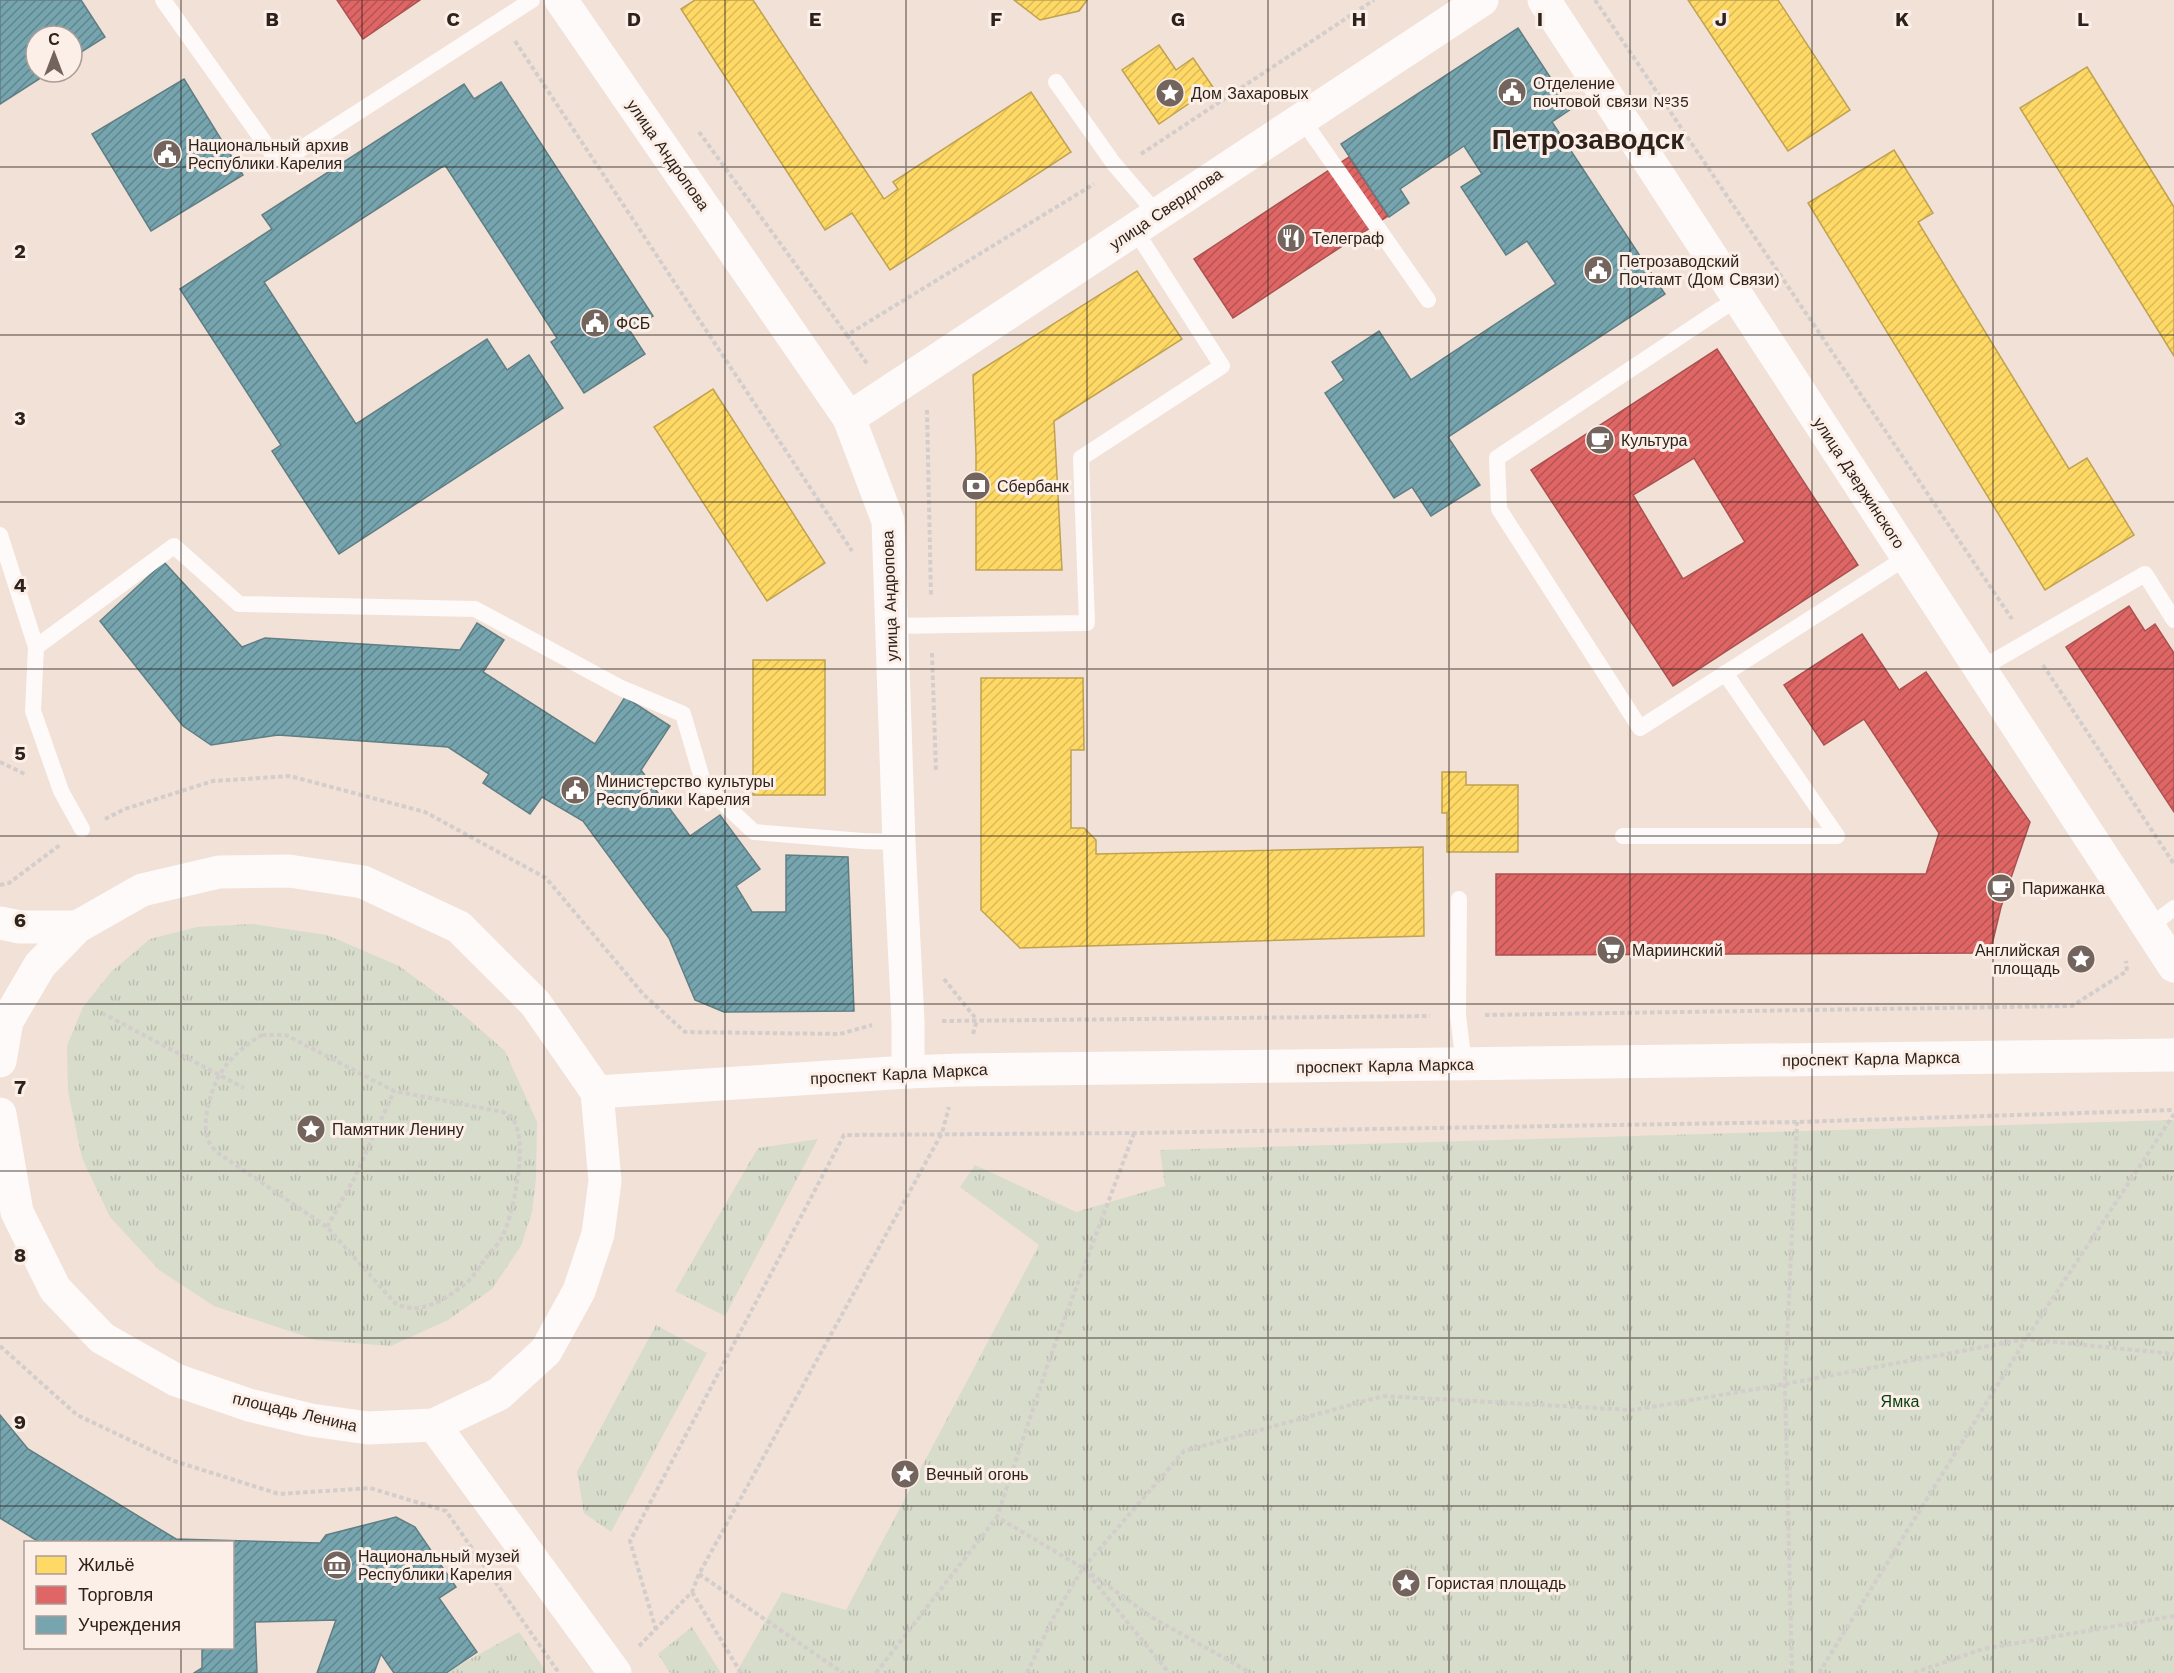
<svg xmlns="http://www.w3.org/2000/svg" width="2174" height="1673" font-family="'Work Sans',sans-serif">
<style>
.grass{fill:url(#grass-tufts)}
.homes{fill:url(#homes-hatch);stroke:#c0a250;stroke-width:1.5}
.shops{fill:url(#shops-hatch);stroke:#ab5250;stroke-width:1.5;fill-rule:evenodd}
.public{fill:url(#public-hatch);stroke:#607e83;stroke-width:1.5}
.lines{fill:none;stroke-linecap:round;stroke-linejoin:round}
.path{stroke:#d3cecb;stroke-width:4;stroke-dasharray:4.5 3;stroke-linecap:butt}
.lane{stroke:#fdfaf9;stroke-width:16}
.street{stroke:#fdfaf9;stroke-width:33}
.secondary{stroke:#fdfaf9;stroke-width:33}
.grid{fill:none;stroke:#2e221c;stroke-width:1.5;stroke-opacity:0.55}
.labels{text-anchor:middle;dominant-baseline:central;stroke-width:6;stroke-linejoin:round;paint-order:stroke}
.poi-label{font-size:16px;fill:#2e221c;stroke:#fcefe8;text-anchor:start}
.street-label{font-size:16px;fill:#2e221c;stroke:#fcefe8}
.park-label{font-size:16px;fill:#043d0e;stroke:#fcefe8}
.town-label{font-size:28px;font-weight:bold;fill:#2e221c;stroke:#fcefe8}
.grid-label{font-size:20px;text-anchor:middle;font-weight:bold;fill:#2e221c;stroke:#fcefe8;stroke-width:6;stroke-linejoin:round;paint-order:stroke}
</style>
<defs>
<pattern id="grass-tufts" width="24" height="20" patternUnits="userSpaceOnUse" patternTransform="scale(1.5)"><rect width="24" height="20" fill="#d7dccb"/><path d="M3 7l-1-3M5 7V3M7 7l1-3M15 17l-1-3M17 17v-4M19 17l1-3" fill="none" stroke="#b9bcae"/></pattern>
<pattern id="homes-hatch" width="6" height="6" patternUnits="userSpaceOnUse" patternTransform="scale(1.5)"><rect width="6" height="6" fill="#ffd966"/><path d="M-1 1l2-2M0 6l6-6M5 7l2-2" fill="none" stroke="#dbba58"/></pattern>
<pattern id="shops-hatch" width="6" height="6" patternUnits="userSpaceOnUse" patternTransform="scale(1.5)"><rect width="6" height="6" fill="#e06666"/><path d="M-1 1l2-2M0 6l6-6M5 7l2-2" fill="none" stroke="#b65453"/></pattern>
<pattern id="public-hatch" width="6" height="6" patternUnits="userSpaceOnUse" patternTransform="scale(1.5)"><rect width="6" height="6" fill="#76a5af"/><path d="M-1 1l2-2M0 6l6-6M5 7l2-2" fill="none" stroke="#61868e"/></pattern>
</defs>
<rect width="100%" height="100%" fill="#f2e1d7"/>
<g class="grass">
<path d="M252 924 327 935 399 966 451 1004 505 1051 537 1122 536 1179 532 1212 521 1246 492 1289 448 1320 391 1346 316 1340 214 1306 159 1270 110 1217 82 1158 68 1091 67 1046 83 1007 111 972 150 939 197 927Z"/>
<path d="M2174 1120V1673H736L782 1592 846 1610 1039 1245 960 1187 975 1165 1076 1212 1165 1186 1160 1150Z"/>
<path d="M818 1139 725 1316 675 1291 758 1148Z"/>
<path d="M656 1325 707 1353 611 1532 584 1513 577 1472Z"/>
<path d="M692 1627 721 1673H670L658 1654Z"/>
<path d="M519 1632 547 1673H445L453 1669Z"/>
</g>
<g class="homes">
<path d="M695 0H753L884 199 898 189 893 182 1031 92 1071 152 890 270 852 213 825 230 681 9Z"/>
<path d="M1014 0H1087L1079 11 1040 20Z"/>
<path d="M1688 0H1778L1850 110 1788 151Z"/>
<path d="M1159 45 1176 70 1193 58 1213 87 1159 124 1122 70Z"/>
<path d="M2087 67 2174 207V356L2020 108Z"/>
<path d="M1894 150 1933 213 1918 222 2069 469 2087 458 2134 535 2045 590 1808 203Z"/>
<path d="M1137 271 1182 339 1054 421 1062 570H976V454L973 375Z"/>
<path d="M713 389 825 563 767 601 654 427Z"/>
<rect x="753" y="660" width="72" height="135"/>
<path d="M981 678H1083L1084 750H1071V828H1084L1096 840V854L1423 847 1424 936 1020 948 981 910Z"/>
<path d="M1442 772H1466V785H1518V852H1447V813H1442Z"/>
</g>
<g class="shops">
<path d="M337 0H420L363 39Z"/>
<path d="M1349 157 1388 216 1233 318 1194 259Z"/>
<path d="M1717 349 1858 565 1673 686 1531 470ZM1694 458 1745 542 1683 579 1633 495Z"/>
<path d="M2129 606 2145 631 2155 624 2174 653V812L2066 647Z"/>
<path d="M1862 634 1899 690 1926 672 2030 822 2001 907 1990 953 1496 955V874H1926L1939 833 1864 719 1824 745 1784 685Z"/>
</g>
<g class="public">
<path d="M0 0H81L105 37 72 58V36H36V72H50L0 104Z"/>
<path d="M1518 28 1571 109 1552 122 1665 294 1448 437 1480 485 1431 516 1412 487 1394 498 1325 393 1344 380 1332 362 1379 331 1411 380 1556 284 1527 241 1506 255 1461 187 1482 174 1464 146 1400 189 1409 203 1389 217 1341 144Z"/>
<path d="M184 79 243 175 151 231 92 134Z"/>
<path d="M501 82 653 316 630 331 645 354 584 393 551 342 557 338 445 165 264 282 356 424 487 339 507 370 529 355 563 408 339 554 272 451 281 445 180 289 272 229 262 215 464 84 474 99Z"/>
<path d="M164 562 242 647 265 638 460 650 477 623 504 640 483 672 595 744 625 697 670 726 641 770 690 836 720 815 760 869 736 886 752 912H786V855L848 857 854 1011 724 1012 695 1000 669 938 583 821 542 797 530 814 483 783 489 774 448 747 278 735 211 745 183 726 100 621Z"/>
<path d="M0 1415 28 1449 176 1539 320 1543 326 1535 396 1517 415 1527 456 1587 439 1598 477 1652 446 1673H394L381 1654 374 1673H317L336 1620 255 1622 257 1673H194L202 1668V1648H232V1542H39L0 1518Z"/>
</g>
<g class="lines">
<g class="path">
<path d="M1595 0 2012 619"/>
<path d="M515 41 852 551"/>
<path d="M699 132 847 335 1094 184"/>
<path d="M1141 154 1374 0"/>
<path d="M847 335 868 365"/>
<path d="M927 410 931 597"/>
<path d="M932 653 936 771"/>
<path d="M2043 665 2174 864"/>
<path d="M0 762 25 774"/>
<path d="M105 819 125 809 213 781 290 776 425 812 546 878 644 995 685 1032 840 1034 872 1025"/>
<path d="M0 885 9 883 60 845"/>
<path d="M944 979 977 1020"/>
<path d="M102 1013 244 1088"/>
<path d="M1485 1015 2072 1006 2127 971 2126 961"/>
<path d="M942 1021 1430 1016"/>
<path d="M973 1034 977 1020"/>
<path d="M262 1035H286L394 1091 503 1112C510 1116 515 1120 517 1128 525 1153 514 1213 502 1237 499 1243 493 1249 488 1255 481 1264 474 1277 465 1284 446 1299 419 1317 395 1303L327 1227 218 1153C215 1150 211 1146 209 1142 200 1126 211 1089 220 1074 230 1058 246 1044 262 1035Z"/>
<path d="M1134 1133 1051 1355 997 1517 1083 1568 1153 1618 1251 1673"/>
<path d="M327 1227 355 1177 394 1091"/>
<path d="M0 1346 77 1415 174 1461 279 1494 370 1488 446 1511 559 1673"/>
<path d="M699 1574 843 1673"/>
<path d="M1088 1574 1169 1673"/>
<path d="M692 1592 741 1673"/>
<path d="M656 1630 630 1541 844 1135 1134 1133 1797 1122 2174 1110"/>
<path d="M639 1646 692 1592 699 1574 942 1133 949 1107"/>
<path d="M876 1673 997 1517"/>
<path d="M1027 1673 1052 1620 1083 1568 1184 1451 1383 1396 1633 1410 1785 1384 2026 1339 2174 1114"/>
<path d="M1792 1673 1785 1384 1797 1122"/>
<path d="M1819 1673 2026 1339 2174 1354"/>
<path d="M1914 1673 1982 1649 2174 1616"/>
</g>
<g class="lane">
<path d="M163 0 279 163 532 0"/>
<path d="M1056 82 1114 164 1157 214"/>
<path d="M1302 119 1428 300"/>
<path d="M1740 299 1721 309 1497 458 1499 509 1640 728 1907 557"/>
<path d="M0 535 36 647 33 711 61 791 82 829"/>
<path d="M891 626 1087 623 1081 458 1222 366 1135 230"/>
<path d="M36 647 174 546 239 604 475 609 621 688 683 714 704 785 754 832 863 841 899 842"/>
<path d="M1980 669 2145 574 2174 620"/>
<path d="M1623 836H1837L1725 673"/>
<path d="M1459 899 1458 1015 1464 1065"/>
<path d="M2149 927 2174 908"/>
</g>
<path class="street" d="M849 418 1482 0"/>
<g class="secondary">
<path d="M561 0 849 418 888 521 899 842 908 1022V1072"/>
<path d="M1544 0 2174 966"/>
<path d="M0 923 20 927H77"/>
<path d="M0 1061 7 1021 40 965 77 927 142 890 219 872 289 871 363 882 459 927 535 1003 597 1092 605 1181 598 1234 579 1291 546 1351 499 1394 434 1425 368 1428 311 1420 249 1405 176 1380 102 1338 55 1289 17 1212 0 1114"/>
<path d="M597 1092 908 1072 960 1070 2174 1055"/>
<path d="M434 1425 615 1673"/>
</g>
</g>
<path class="grid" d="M181 0V1542M362 0V1673M544 0V1673M725 0V1673M906 0V1673M1087 0V1673M1268 0V1673M1449 0V1673M1630 0V1673M1812 0V1673M1993 0V1673M0 167H2174M0 335H2174M0 502H2174M0 669H2174M0 836H2174M0 1004H2174M0 1171H2174M0 1338H2174M0 1506H2174M181 1648V1673"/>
<defs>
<g id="civic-disc" transform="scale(1.5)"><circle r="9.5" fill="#73655d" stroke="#fcefe8"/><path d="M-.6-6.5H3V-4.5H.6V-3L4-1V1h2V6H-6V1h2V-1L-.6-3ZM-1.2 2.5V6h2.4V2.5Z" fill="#fff"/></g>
<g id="sight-disc" transform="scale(1.5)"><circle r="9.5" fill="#73655d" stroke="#fcefe8"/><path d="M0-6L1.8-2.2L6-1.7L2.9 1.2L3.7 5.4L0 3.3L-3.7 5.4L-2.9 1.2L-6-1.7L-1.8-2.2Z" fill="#fff"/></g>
<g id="restaurant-disc" transform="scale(1.5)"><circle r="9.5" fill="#73655d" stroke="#fcefe8"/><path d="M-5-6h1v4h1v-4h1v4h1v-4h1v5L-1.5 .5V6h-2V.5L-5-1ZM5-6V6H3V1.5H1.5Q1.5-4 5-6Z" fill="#fff"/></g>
<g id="cafe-disc" transform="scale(1.5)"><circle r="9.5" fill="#73655d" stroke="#fcefe8"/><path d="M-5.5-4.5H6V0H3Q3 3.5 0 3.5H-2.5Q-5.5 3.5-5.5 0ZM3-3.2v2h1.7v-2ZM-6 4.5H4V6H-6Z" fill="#fff"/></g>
<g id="bank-disc" transform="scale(1.5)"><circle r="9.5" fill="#73655d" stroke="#fcefe8"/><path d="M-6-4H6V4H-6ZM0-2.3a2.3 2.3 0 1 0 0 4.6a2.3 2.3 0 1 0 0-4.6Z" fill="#fff"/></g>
<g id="supermarket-disc" transform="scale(1.5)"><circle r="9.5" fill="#73655d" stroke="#fcefe8"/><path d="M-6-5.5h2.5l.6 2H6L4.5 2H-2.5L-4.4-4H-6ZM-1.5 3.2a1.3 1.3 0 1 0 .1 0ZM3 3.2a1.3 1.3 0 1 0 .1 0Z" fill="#fff"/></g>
<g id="museum-disc" transform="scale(1.5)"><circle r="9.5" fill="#73655d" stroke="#fcefe8"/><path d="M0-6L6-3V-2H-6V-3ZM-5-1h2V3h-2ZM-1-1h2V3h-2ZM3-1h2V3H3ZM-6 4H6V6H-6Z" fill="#fff"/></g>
</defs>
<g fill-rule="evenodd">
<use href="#civic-disc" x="1512" y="92"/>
<use href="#sight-disc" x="1170" y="93"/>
<use href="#civic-disc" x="167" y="154"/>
<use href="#restaurant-disc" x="1291" y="238"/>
<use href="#civic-disc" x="1598" y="270"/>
<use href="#civic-disc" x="595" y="323"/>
<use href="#cafe-disc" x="1600" y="440"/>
<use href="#bank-disc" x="976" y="486"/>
<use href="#civic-disc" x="575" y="790"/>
<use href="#cafe-disc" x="2001" y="888"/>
<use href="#supermarket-disc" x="1611" y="950"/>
<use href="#sight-disc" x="2081" y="959"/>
<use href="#sight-disc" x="311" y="1129"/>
<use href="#sight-disc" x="905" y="1474"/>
<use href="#museum-disc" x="337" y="1565"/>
<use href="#sight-disc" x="1406" y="1583"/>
</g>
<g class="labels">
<g class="poi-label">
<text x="1533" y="83">Отделение<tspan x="1533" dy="18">почтовой связи №35</tspan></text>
<text x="1191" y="93">Дом Захаровых</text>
<text x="188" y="145">Национальный архив<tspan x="188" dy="18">Республики Карелия</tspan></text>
<text x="1312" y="238">Телеграф</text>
<text x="1619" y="261">Петрозаводский<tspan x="1619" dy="18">Почтамт (Дом Связи)</tspan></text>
<text x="616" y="323">ФСБ</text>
<text x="1621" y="440">Культура</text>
<text x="997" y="486">Сбербанк</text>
<text x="596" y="781">Министерство культуры<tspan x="596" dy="18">Республики Карелия</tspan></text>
<text x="2022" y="888">Парижанка</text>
<text x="1632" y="950">Мариинский</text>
<text x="2060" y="950" text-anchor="end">Английская<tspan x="2060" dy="18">площадь</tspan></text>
<text x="332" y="1129">Памятник Ленину</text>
<text x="926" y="1474">Вечный огонь</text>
<text x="358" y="1556">Национальный музей<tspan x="358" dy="18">Республики Карелия</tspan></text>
<text x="1427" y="1583">Гористая площадь</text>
</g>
<g class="street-label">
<text transform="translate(668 155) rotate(55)">улица Андропова</text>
<text transform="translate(1166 209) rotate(-34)">улица Свердлова</text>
<text transform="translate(1859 483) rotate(57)">улица Дзержинского</text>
<text transform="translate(890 596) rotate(-92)">улица Андропова</text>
<text transform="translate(1871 1059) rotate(-1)">проспект Карла Маркса</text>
<text transform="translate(1385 1066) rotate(-1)">проспект Карла Маркса</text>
<text transform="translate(899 1074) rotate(-3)">проспект Карла Маркса</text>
<text transform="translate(295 1412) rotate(13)">площадь Ленина</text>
</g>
<g class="park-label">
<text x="1900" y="1401">Ямка</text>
</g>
<g class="town-label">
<text x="1588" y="139">Петрозаводск</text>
</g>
</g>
<g class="grid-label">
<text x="272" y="26">B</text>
<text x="453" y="26">C</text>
<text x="634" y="26">D</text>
<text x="815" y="26">E</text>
<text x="996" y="26">F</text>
<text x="1178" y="26">G</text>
<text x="1359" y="26">H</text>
<text x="1540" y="26">I</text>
<text x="1721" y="26">J</text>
<text x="1902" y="26">K</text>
<text x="2083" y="26">L</text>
<text x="20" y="258">2</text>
<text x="20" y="425">3</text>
<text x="20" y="592">4</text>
<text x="20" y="760">5</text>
<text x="20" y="927">6</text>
<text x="20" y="1094">7</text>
<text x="20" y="1262">8</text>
<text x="20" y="1429">9</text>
</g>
<rect x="24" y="1541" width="210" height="108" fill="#fcefe8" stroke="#aa9d96" stroke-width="1.5"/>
<rect x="36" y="1556" width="30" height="18" fill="#ffd966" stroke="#aa9d96" stroke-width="1.5"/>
<text x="78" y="1571" font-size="18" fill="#2e221c">Жильё</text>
<rect x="36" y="1586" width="30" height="18" fill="#e06666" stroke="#aa9d96" stroke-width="1.5"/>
<text x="78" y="1601" font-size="18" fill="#2e221c">Торговля</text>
<rect x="36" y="1616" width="30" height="18" fill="#76a5af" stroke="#aa9d96" stroke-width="1.5"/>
<text x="78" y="1631" font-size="18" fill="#2e221c">Учреждения</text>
<g transform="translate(54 54)"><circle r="28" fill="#fcefe8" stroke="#aa9d96" stroke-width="1.5"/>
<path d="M0-4.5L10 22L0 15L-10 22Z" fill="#73655d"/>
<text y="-9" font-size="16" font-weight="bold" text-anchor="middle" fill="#2e221c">С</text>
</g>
</svg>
